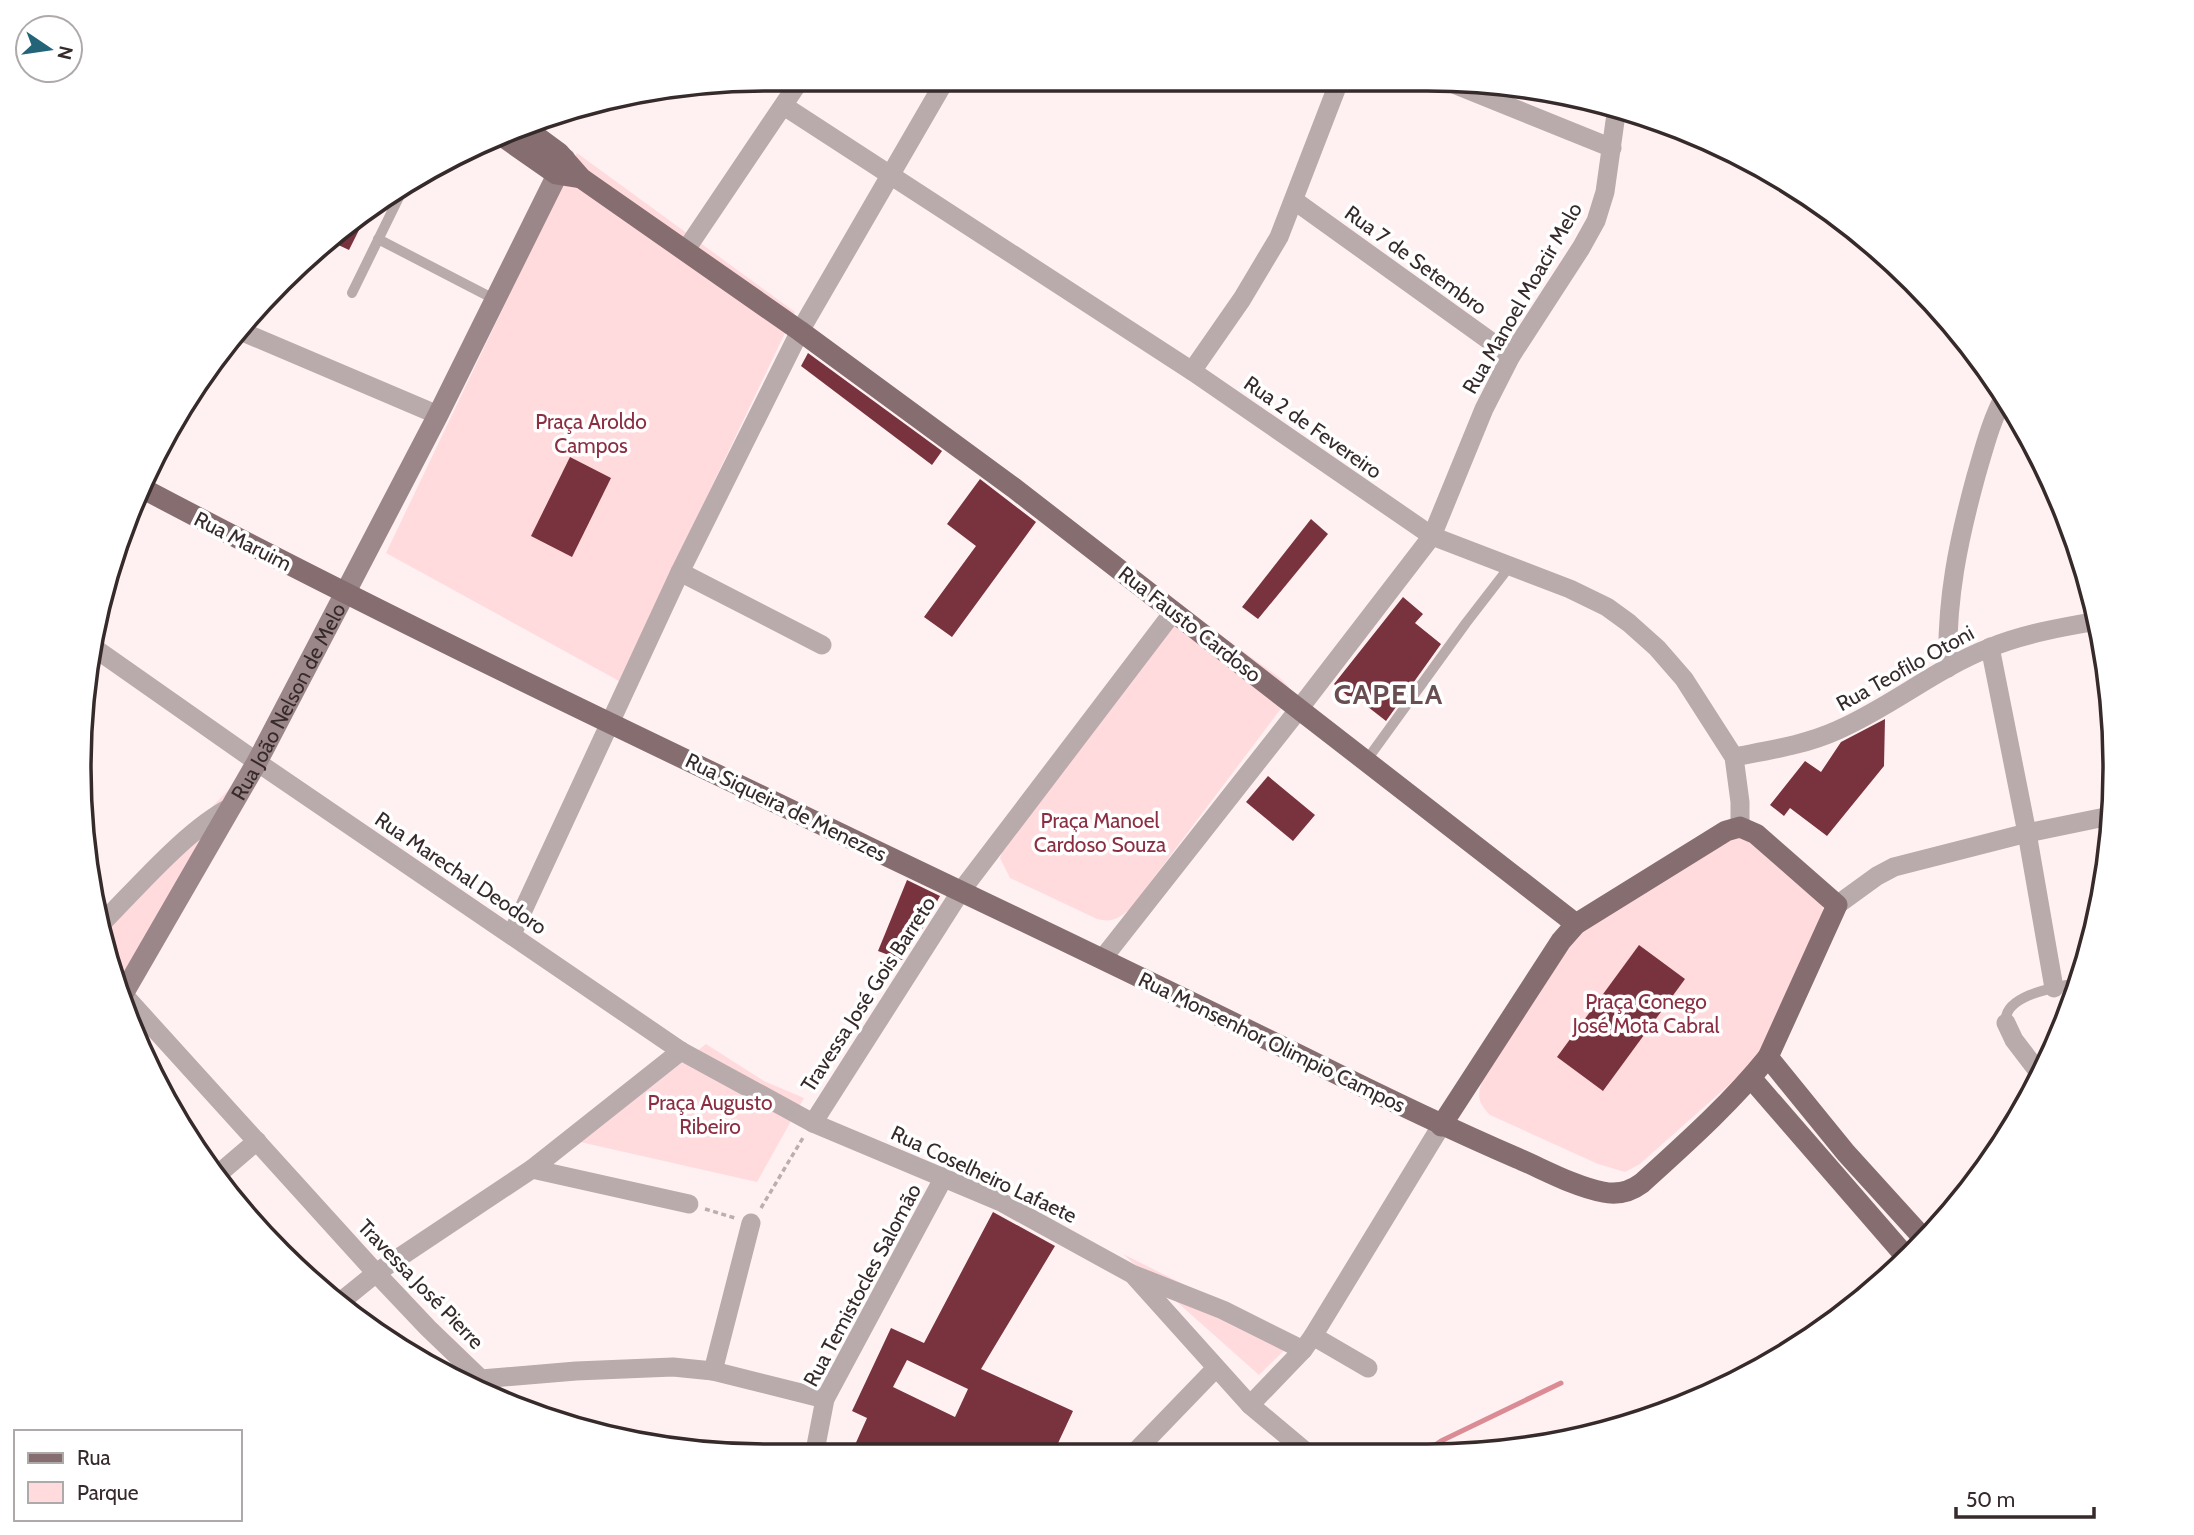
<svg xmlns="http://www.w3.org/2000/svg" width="2194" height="1535" font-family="Cabin,sans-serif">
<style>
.green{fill:#ffdbde}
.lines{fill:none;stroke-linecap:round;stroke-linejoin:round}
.stream{stroke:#db8b94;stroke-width:5}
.building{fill:#78333e;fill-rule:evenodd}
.path{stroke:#bbaeaf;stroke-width:3.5;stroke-dasharray:5 3.5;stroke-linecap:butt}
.lane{stroke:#b9abac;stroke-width:10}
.street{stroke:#b9abac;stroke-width:19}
.secondary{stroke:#9b8789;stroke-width:21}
.primary{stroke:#866e70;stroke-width:21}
.labels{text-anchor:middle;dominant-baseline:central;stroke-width:7;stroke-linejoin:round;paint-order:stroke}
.street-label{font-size:21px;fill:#362a2b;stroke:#fff}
.park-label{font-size:21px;fill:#8c2e41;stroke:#fff}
.district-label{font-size:28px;font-weight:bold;letter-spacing:2px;fill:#694f52;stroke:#fff}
.rim{fill:none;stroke:#362a2b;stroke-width:3.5}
</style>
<rect width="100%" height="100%" fill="#fff1f2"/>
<g class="green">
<path d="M577 153 795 312 619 681 386 553Z"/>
<path d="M1194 616 1280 678 1289 687V698L1131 908C1119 918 1113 923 1097 919L1010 878 1000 858 1007 839 1171 627Z"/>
<path d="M245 773 138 959 117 976 99 923Z"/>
<path d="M1744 832 1824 895 1822 917 1766 1043 1740 1075 1640 1164 1625 1172 1598 1164 1490 1115C1477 1102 1477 1095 1483 1079L1573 923Z"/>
<path d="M706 1044 764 1081 804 1098 757 1182 580 1142Z"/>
<path d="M1123 1254 1295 1340 1259 1375Z"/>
</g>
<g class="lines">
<path class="stream" d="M1419 1456 1441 1441 1561 1383"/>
</g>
<g class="building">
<path d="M369 210 349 250 332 242 368 209Z"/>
<path d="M808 353 942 451 932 465 801 366Z"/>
<path d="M570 457 611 478 572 557 531 536Z"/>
<path d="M980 479 1036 522 952 637 924 617 976 546 947 524Z"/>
<path d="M1311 519 1328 534 1258 619 1242 607Z"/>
<path d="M1403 597 1423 614 1415 623 1441 644 1386 721 1354 696 1351 699 1334 684Z"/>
<path d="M1885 719 1884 766 1827 836 1790 808 1784 816 1770 805 1805 761 1821 772 1841 742Z"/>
<path d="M1268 776 1315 815 1293 841 1246 802Z"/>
<path d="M907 880 940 896 924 926 902 960 878 951Z"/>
<path d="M1639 945 1685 979 1603 1091 1557 1057Z"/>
<path d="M993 1212 1055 1246 981 1369 1073 1411 1052 1456H850L867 1418 852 1411 891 1328 924 1343ZM907 1360 968 1389 955 1417 893 1387Z"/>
</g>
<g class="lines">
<g class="path">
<path d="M761 1208 804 1136"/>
<path d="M705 1209 735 1218"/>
</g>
<g class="lane">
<path d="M378 239 494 299"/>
<path d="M352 293 402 191"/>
<path d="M1366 761 1466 623 1510 566"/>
<path d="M2006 1023C2002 995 2057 987 2077 983"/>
</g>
<g class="street">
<path d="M1446 81 1612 148"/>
<path d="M784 106 1192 371 1432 536 1570 589 1607 607 1629 623 1657 648 1684 679 1734 757 1740 802V827"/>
<path d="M1295 201 1511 356"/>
<path d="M685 251 801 79"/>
<path d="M238 330 438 415"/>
<path d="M1192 371 1242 299 1279 237 1340 79"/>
<path d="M680 572 822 645"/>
<path d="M93 647 257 762 681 1051 813 1123 1001 1202 1132 1274 1223 1310 1303 1350"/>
<path d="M1990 647 2027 833 2054 988"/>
<path d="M1948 668C1946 600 1958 542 1976 476 1984 449 1991 420 2005 395"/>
<path d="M1734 757C1770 750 1805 745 1838 730 1891 707 1935 669 1989 648 2023 634 2062 627 2098 621"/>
<path d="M1837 905 1877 876 1894 867 2027 833 2110 816"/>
<path d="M100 925C136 889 187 829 231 807"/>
<path d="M512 934 680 572 800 331 946 79"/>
<path d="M1103 958 1299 709 1432 536 1484 409 1511 356 1581 248 1596 221 1605 192 1617 107"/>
<path d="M123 994 376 1273 428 1328 481 1379 576 1371 673 1367 713 1371 825 1399"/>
<path d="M2006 1023 2014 1040 2040 1074"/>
<path d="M813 1123 961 891 1174 611"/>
<path d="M532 1169 689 1204"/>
<path d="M216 1176 257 1141"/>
<path d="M1135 1277 1250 1405 1311 1456"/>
<path d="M339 1303 376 1273 532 1169 681 1051"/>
<path d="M1313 1336 1368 1368"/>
<path d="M713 1371 751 1223"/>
<path d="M1250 1405 1303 1350 1313 1336 1441 1126"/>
<path d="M814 1456 825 1399 944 1177"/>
<path d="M1131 1456 1216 1368"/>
</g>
<path class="secondary" id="s1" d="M123 994 257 762 438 415 565 159"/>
<g class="primary">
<path d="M521 125 559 153 581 178 800 331 1014 488 1576 924"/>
<path d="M499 134 556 174 581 178"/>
<path d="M140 487C522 689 917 866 1305 1058 1375 1093 1445 1127 1517 1158 1543 1169 1575 1187 1603 1192 1617 1195 1630 1192 1642 1183 1686 1143 1731 1103 1768 1057L1837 905 1756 834 1740 827 1726 831 1576 924 1561 941 1441 1126"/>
<path d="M1768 1057 1846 1153 1925 1240"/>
<path d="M1751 1078 1908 1259"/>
</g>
</g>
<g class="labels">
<g class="street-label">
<text transform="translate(1416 260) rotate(36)">Rua 7 de Setembro</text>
<text transform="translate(1522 298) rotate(-60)">Rua Manoel Moacir Melo</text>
<text transform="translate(1313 427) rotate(35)">Rua 2 de Fevereiro</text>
<text transform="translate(243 541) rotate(27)">Rua Maruim</text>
<text transform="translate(1190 624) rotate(38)">Rua Fausto Cardoso</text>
<text transform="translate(1905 668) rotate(-29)">Rua Teofilo Otoni</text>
<text stroke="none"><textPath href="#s1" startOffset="336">Rua João Nelson de Melo</textPath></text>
<text transform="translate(786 807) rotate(26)">Rua Siqueira de Menezes</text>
<text transform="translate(461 873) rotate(34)">Rua Marechal Deodoro</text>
<text transform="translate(868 994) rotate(-57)">Travessa José Gois Barreto</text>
<text transform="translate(1272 1042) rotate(26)">Rua Monsenhor Olimpio Campos</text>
<text transform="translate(984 1174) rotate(25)">Rua Coselheiro Lafaete</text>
<text transform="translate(421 1284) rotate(46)">Travessa José Pierre</text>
<text transform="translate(862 1285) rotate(-62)">Rua Temistocles Salomão</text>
</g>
<g class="park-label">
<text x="591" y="421">Praça Aroldo<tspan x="591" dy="24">Campos</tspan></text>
<text x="1100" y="820">Praça Manoel<tspan x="1100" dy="24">Cardoso Souza</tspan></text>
<text x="1646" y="1001">Praça Conego<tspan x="1646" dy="24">José Mota Cabral</tspan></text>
<text x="710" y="1102">Praça Augusto<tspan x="710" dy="24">Ribeiro</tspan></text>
</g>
<g class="district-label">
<text x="1389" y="694">CAPELA</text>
</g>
</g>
<path d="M0 0H2194V1535H0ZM767 91H1427A676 676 0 0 1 2103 767V768A676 676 0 0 1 1427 1444H767A676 676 0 0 1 91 768V767A676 676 0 0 1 767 91Z" fill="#fff" fill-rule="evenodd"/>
<path class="rim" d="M767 91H1427A676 676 0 0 1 2103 767V768A676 676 0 0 1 1427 1444H767A676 676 0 0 1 91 768V767A676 676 0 0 1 767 91Z"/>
<rect x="14" y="1430" width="228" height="91" fill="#ffffff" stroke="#afaaaa" stroke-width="2"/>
<rect x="28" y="1453" width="35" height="10" fill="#866e70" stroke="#afaaaa" stroke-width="2"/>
<text x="77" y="1465" font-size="21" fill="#362a2b">Rua</text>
<rect x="28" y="1482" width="35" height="21" fill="#ffdbde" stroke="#afaaaa" stroke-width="2"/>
<text x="77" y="1500" font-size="21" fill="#362a2b">Parque</text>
<g transform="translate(49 49) rotate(103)"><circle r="33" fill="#ffffff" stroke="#afaaaa" stroke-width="2"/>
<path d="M0-5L12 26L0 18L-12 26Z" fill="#236479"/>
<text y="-10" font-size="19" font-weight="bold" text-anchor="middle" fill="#362a2b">N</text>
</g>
<path d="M1956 1507v10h138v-10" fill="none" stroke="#362a2b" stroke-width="3.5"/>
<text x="1966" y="1507" font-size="21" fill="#362a2b" stroke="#ffffff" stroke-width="5" paint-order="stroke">50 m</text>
</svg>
